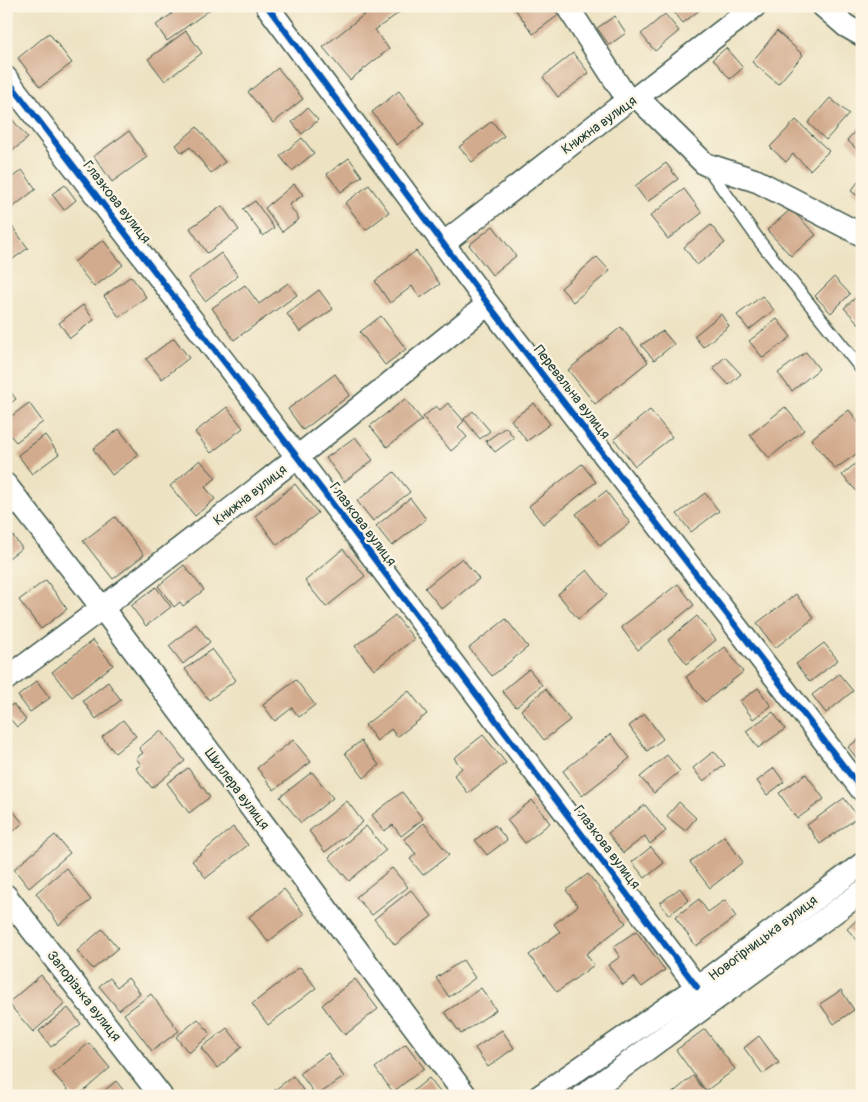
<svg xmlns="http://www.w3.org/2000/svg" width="868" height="1102" font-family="Pangolin,sans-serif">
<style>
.building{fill:#d2aa8d}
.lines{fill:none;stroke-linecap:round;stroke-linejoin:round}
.lane-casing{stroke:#3e5649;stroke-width:14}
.street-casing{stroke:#3e5649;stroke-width:25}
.lane{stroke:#fff;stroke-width:11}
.street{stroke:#fff;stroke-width:22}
.cycleway-casing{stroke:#fcf5e5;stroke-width:9}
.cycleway{stroke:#0057b8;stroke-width:6}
.labels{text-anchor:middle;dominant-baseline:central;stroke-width:4.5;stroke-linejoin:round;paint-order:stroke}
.street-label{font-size:14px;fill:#1f3d34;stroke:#fcf5e5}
</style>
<rect width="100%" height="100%" fill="#fcf5e5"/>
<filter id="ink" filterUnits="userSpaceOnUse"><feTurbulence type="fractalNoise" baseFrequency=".02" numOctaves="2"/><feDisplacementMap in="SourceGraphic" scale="10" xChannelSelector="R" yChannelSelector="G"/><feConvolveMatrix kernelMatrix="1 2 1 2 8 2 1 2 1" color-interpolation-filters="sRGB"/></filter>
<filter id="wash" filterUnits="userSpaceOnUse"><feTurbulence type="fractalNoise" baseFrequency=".0096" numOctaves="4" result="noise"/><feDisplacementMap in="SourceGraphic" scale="20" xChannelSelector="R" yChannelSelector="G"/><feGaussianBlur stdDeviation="1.12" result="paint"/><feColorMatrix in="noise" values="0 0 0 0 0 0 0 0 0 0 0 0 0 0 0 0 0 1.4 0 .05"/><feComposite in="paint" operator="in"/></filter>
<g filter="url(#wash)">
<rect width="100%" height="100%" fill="#ede2c2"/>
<g id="blocks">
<g class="building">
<path d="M166 6H215L167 41 156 25 172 14Z"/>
<path d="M375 6H395L400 12 375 30 389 49 350 80 323 47Z"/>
<path d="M513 6H555L560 14 533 34Z"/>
<path d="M669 6H700L702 8 683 23Z"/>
<path d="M665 14 679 31 655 51 641 34Z"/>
<path d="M615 16 626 33 609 45 597 28Z"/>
<path d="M186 31 202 53 165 81 148 59Z"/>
<path d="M777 31 803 55 778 84 752 62Z"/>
<path d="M49 33 72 63 40 87 18 58Z"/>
<path d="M726 48 743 68 730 79 713 59Z"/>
<path d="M573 53 589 73 558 97 543 77Z"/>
<path d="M278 68 303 99 273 123 248 92Z"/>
<path d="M399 91 424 124 397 145 372 112Z"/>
<path d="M830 98 849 114 826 140 808 123Z"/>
<path d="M307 108 318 120 302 134 292 122Z"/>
<path d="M10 117 28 138 6 156V120Z"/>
<path d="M796 120 829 151 810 170 793 154 786 162 770 147Z"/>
<path d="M492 121 504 136 472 162 459 147Z"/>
<path d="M862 124V154L847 140Z"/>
<path d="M197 127 225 162 211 173 190 147 182 153 176 145Z"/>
<path d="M129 131 147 157 112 182 94 156Z"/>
<path d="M302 138 314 153 292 171 280 156Z"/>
<path d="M349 158 362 176 341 192 327 174Z"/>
<path d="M666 163 678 179 647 202 635 186Z"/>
<path d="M22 170 36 189 8 211 6 182Z"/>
<path d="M862 177V199L851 191Z"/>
<path d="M294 184 303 195 289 205 299 219 282 232 265 208Z"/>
<path d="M65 185 76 200 64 210 52 194Z"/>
<path d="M369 185 389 212 366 230 345 203Z"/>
<path d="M684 189 702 213 668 239 650 216Z"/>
<path d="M255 201 274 228 263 236 243 209Z"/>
<path d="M222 206 239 230 207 253 190 228Z"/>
<path d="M791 209 816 235 791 256 767 230Z"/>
<path d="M11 225 28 248 9 262 6 259V228Z"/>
<path d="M711 225 725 243 697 265 684 247Z"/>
<path d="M493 226 516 256 492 275 469 245Z"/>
<path d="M103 240 123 265 94 287 74 262Z"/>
<path d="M416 251 440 284 420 298 412 286 390 303 375 281Z"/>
<path d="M221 253 238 276 205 301 188 278Z"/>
<path d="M597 257 610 271 573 302 561 288Z"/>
<path d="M131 276 146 297 119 317 104 296Z"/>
<path d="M834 277 850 294 831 313 815 296Z"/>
<path d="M288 283 297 295 234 340 212 308 245 285 259 304Z"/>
<path d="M319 290 333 309 300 332 287 314Z"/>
<path d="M862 292V327L844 308Z"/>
<path d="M762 296 774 310 749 330 737 315Z"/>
<path d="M83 305 94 320 70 338 59 323Z"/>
<path d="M721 314 729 326 703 347 694 336Z"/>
<path d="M381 316 406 349 385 365 360 332Z"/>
<path d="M777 319 791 337 763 358 749 341Z"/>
<path d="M621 327 648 362 595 404 568 370Z"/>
<path d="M663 331 674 344 654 360 641 345Z"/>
<path d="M174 338 189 358 162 379 146 359Z"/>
<path d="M806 352 819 369 792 391 778 373Z"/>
<path d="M725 357 741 374 729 385 713 368Z"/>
<path d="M335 374 350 395 303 430 288 409Z"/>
<path d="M6 386 16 399 6 407Z"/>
<path d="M405 399 422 420 387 447 370 426Z"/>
<path d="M29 403 43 422 16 442 6 430V420Z"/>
<path d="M448 403 464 421 458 427 467 437 451 451 423 417 436 406 440 410Z"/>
<path d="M534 403 550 424 527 441 511 420Z"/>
<path d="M227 407 243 428 211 453 195 432Z"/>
<path d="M785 407 804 430 769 458 750 435Z"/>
<path d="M650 410 672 437 635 466 614 439Z"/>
<path d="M849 410 862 427V450L835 469 811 439Z"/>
<path d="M473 411 490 431 480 439 464 419Z"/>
<path d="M506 427 514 438 495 452 486 441Z"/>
<path d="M119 429 139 455 112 475 93 449Z"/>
<path d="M45 435 59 454 32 474 18 455Z"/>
<path d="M355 437 373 460 344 482 326 458Z"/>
<path d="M862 458V497L842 475Z"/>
<path d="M200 460 216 478 205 487 215 499 195 516 170 486Z"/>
<path d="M582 464 596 482 543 524 529 506Z"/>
<path d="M394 472 410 492 373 521 357 501Z"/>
<path d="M295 484 318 513 277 545 255 516Z"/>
<path d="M606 491 630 523 600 546 576 514Z"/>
<path d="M705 493 719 511 691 532 677 514Z"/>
<path d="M410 498 426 519 392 546 376 526Z"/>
<path d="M115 517 144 555 113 579 83 541Z"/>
<path d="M6 527 22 548 6 560Z"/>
<path d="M343 549 365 576 326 607 305 581Z"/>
<path d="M462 558 479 579 442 609 425 588Z"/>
<path d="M184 565 204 590 183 606 180 602 174 607 158 586Z"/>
<path d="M587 570 607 595 578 619 558 594Z"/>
<path d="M46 580 67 609 41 629 19 600Z"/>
<path d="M678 584 694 605 638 650 621 627Z"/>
<path d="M156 587 171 607 146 626 131 606Z"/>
<path d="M796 594 814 618 775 648 757 623Z"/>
<path d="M395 615 414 639 374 670 355 646Z"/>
<path d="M697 616 716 640 687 664 668 640Z"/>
<path d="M506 619 528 647 492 676 469 648Z"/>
<path d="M196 624 210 642 183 664 169 646Z"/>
<path d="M93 640 113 665 72 697 52 672Z"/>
<path d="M824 643 838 660 810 682 796 664Z"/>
<path d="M725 647 743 672 705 702 686 677Z"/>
<path d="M212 649 236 680 209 700 185 669Z"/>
<path d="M529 669 542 685 516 707 502 691Z"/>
<path d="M839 674 853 691 826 713 812 695Z"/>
<path d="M296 680 315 705 299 717 292 708 275 721 263 705Z"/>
<path d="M37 681 50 698 30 712 18 696Z"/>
<path d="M108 682 121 700 96 719 83 701Z"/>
<path d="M758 688 771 706 753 719 740 701Z"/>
<path d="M545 689 570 720 544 740 521 710Z"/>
<path d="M409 691 427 714 397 737 391 729 377 741 365 725Z"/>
<path d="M13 704 26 720 17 727 6 714V710Z"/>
<path d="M773 712 785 729 758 748 746 731Z"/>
<path d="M645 714 663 739 647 751 629 726Z"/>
<path d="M123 720 136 736 115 753 102 737Z"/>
<path d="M161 730 185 761 152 788 136 768 141 765 136 758 143 753 139 748Z"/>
<path d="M611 734 630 758 582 796 563 771Z"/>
<path d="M483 735 506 763 468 793 454 775 462 768 454 758Z"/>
<path d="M862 737V765L848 747Z"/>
<path d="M293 740 311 762 274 790 257 768Z"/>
<path d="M361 741 379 765 364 778 345 753Z"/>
<path d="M714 751 725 765 703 781 693 768Z"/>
<path d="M667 755 680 771 654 793 640 777Z"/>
<path d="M188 768 210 797 189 813 167 783Z"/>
<path d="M774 768 784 782 767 795 757 781Z"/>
<path d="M312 772 333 798 301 823 280 797Z"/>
<path d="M806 774 824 799 797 819 779 793Z"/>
<path d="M402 792 423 819 401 836 393 825 384 831 372 815Z"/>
<path d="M844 798 858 817 820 844 807 825Z"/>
<path d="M532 800 550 823 525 843 507 820Z"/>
<path d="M347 801 363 822 325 852 309 831Z"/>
<path d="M679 802 696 818 685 831 667 816Z"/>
<path d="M7 804 23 823 6 837V805Z"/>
<path d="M645 805 666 831 650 844 645 836 623 853 608 833Z"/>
<path d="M424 823 449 855 423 875 410 859 416 854 404 839Z"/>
<path d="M495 825 507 840 487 855 475 840Z"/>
<path d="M366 826 386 850 349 881 329 857Z"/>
<path d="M233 827 248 845 206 878 192 861Z"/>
<path d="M55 835 70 853 29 888 14 869Z"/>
<path d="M724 836 743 862 710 888 690 862Z"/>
<path d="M651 847 664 863 645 878 632 862Z"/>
<path d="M66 868 91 900 59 925 36 893Z"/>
<path d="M392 868 408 887 372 915 356 897Z"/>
<path d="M588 874 626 923 586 954 594 965 557 992 529 955 560 932 554 924 578 906 566 890Z"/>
<path d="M680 888 689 900 669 915 660 903Z"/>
<path d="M284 889 304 914 268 942 249 917Z"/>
<path d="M411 890 432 916 395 945 374 919Z"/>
<path d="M699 899 708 912 725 900 736 917 696 946 675 917Z"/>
<path d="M862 915V945L847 929Z"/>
<path d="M102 929 118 948 93 969 77 951Z"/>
<path d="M636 931 665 970 642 987 634 977 623 985 608 965 620 957 613 947Z"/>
<path d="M463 960 475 978 449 997 436 978Z"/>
<path d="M300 967 316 988 268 1025 252 1004Z"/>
<path d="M41 975 65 1004 33 1032 8 1003Z"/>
<path d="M110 978 117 987 128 978 140 993 119 1010 99 986Z"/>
<path d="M355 979 378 1009 345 1035 322 1005Z"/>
<path d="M481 988 496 1010 461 1034 445 1012Z"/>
<path d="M841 990 854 1010 834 1024 820 1004Z"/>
<path d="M151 994 179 1031 152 1051 124 1014Z"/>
<path d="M68 1008 81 1024 51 1047 39 1031Z"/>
<path d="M198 1019 211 1034 189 1053 176 1037Z"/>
<path d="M227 1028 242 1047 217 1068 201 1048Z"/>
<path d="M705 1029 735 1069 706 1091 676 1050Z"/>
<path d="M502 1030 514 1048 488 1067 475 1048Z"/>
<path d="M759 1036 779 1063 763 1074 744 1048Z"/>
<path d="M89 1043 110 1068 78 1096H73L53 1073Z"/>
<path d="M406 1044 424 1068 393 1092 375 1068Z"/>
<path d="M328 1053 344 1077 316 1096 300 1073Z"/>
<path d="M293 1076 303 1090 296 1096H267Z"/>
<path d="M693 1076 709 1096H669Z"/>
<path d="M429 1078 443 1096H407Z"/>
<path d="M116 1081 128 1096H98Z"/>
</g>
</g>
</g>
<g filter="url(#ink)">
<use href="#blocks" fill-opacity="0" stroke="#3e5649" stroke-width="1"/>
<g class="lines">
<g class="lane-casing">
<path id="lane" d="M707 167 761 243 862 370"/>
</g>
<g class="street-casing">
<g id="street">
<path d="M267 6 488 304 862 790"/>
<path d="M567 6 628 100"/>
<path d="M823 6 846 26 862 35"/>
<path d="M6 78 298 458 697 987"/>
<path d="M637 97 705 164 757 181 862 235"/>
<path d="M444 243 628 100 637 97 755 6"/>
<path d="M6 485 103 609 466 1096"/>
<path d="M6 679C171 559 330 432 488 304"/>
<path d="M6 896 161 1096"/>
<path d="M540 1096 697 987 862 864"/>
<path d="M583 1096 862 892"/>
</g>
</g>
<use href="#lane" class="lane"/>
<use href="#street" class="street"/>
<g class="cycleway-casing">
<g id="cycleway">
<path d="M267 6 488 304 862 790"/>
<path d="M6 78 298 458 697 987"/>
</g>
</g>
<use href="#cycleway" class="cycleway"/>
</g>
</g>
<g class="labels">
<g class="street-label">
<text transform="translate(599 125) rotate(-36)">Книжна вулиця</text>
<text transform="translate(117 202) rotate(52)">Глазкова вулиця</text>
<text transform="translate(572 392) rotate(52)">Перевальна вулиця</text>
<text transform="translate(250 495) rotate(-38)">Книжна вулиця</text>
<text transform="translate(363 524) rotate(53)">Глазкова вулиця</text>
<text transform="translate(237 789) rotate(53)">Шиллера вулиця</text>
<text transform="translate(607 847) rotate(53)">Глазкова вулиця</text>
<text transform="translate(763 938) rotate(-37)">Новогірницька вулиця</text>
<text transform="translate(84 996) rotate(52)">Запорізька вулиця</text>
</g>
</g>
<rect width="868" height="1102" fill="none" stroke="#fcf5e5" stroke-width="25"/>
</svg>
